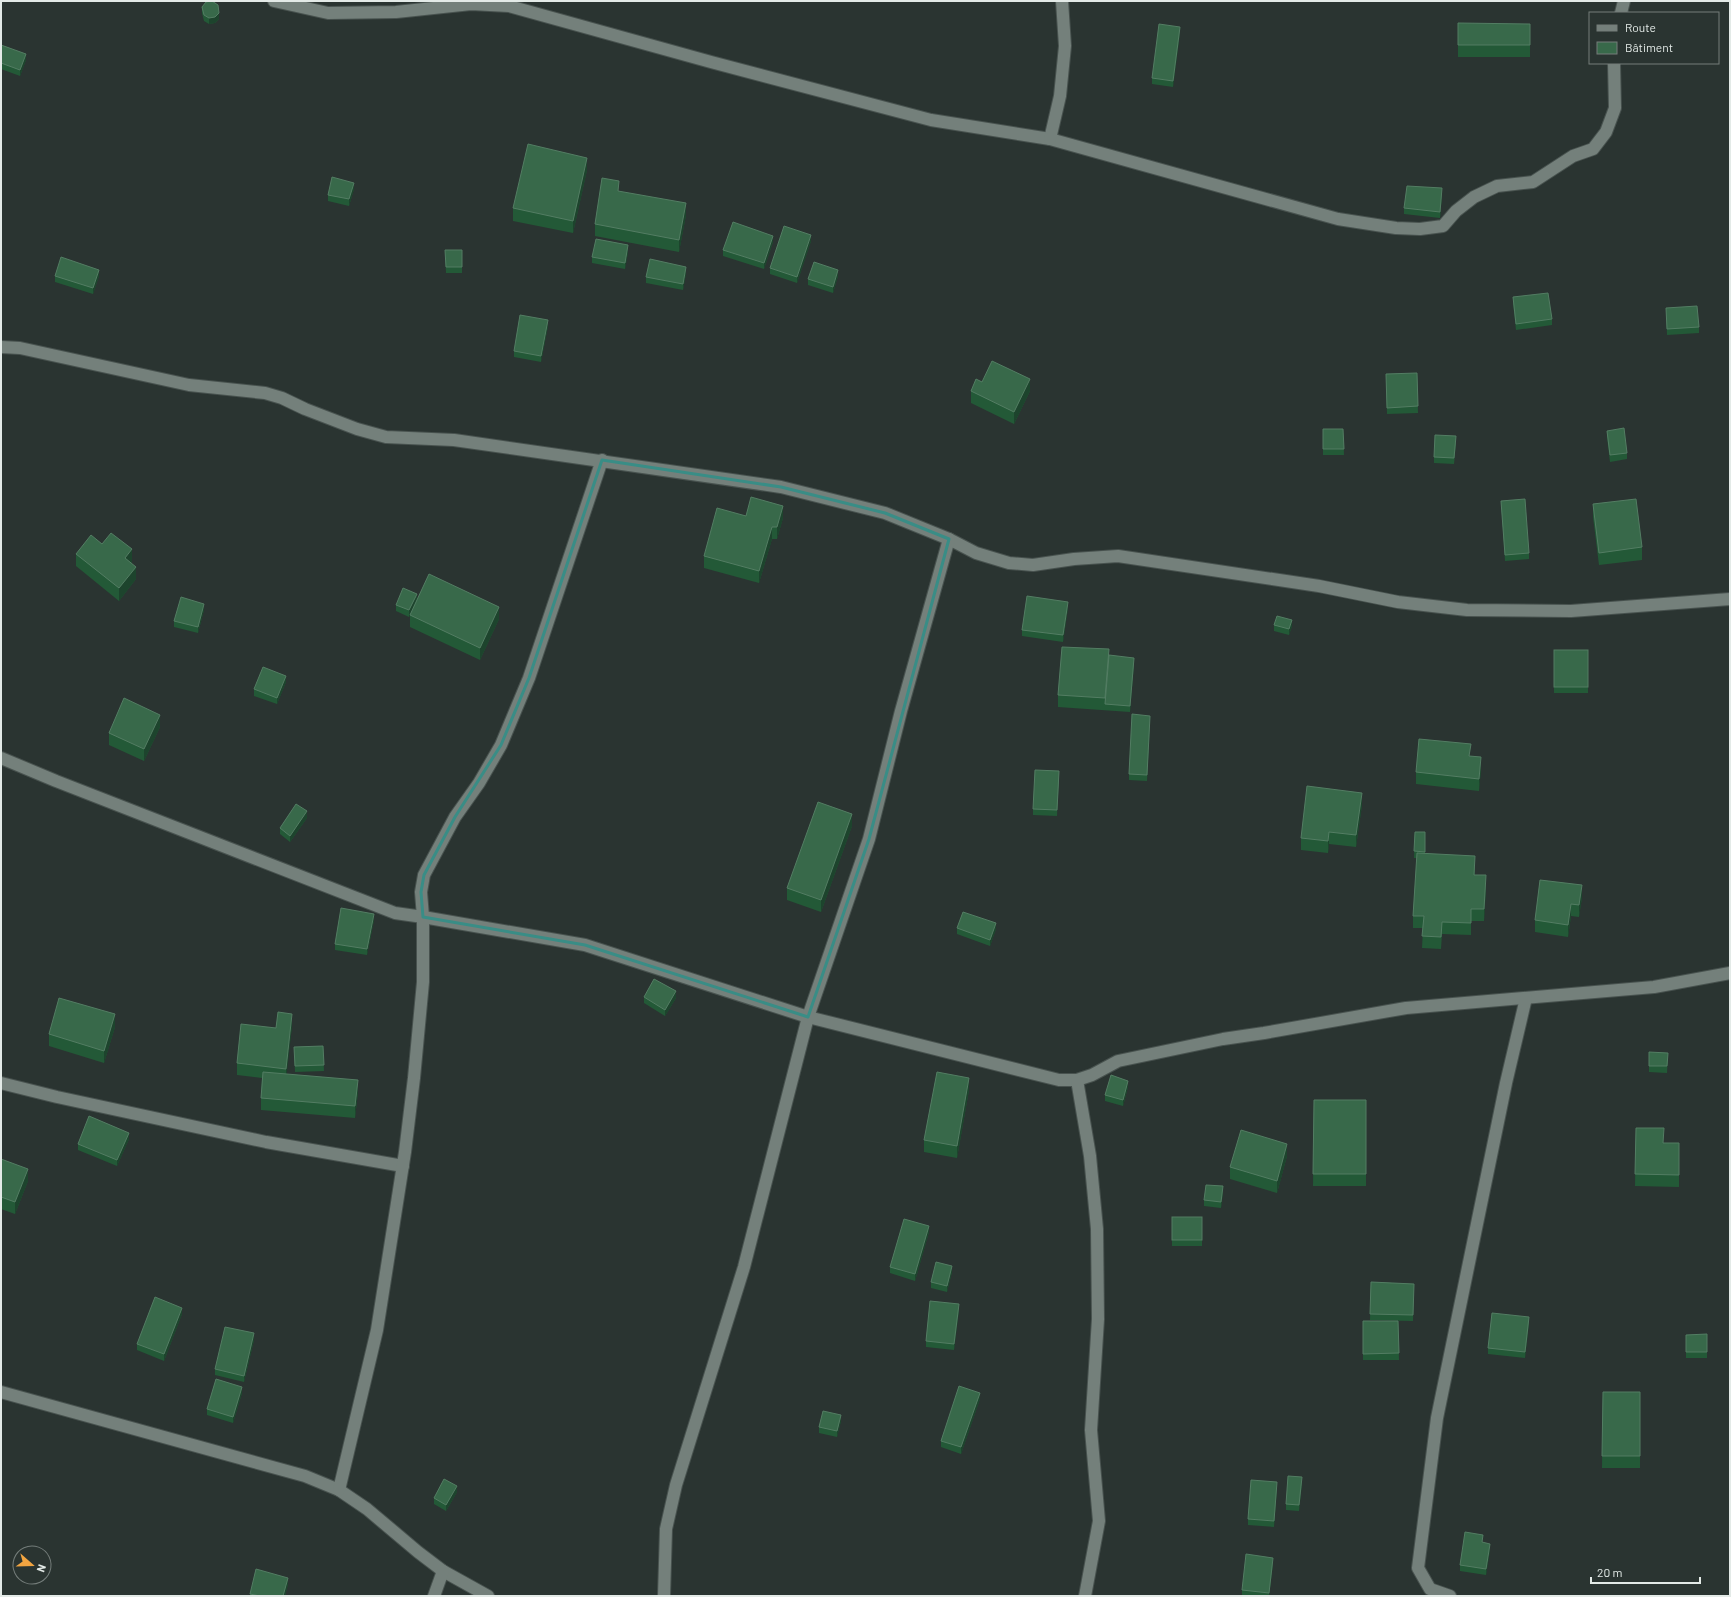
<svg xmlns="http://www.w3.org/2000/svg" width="1731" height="1597" font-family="Barlow,sans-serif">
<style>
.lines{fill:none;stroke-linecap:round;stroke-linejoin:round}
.minor-casing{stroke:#48524f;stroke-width:14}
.minor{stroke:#74807b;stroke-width:12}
.wall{fill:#235937}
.shaded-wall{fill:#1d442d}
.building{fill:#38694a;stroke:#537d63}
.marked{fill:none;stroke:#398d86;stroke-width:3;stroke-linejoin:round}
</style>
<rect width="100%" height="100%" fill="#2a3431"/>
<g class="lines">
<g class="minor-casing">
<g id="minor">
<path d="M274 1 328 13 396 12 471 4 509 6 711 62 931 120 1050 139 1338 219 1396 228 1420 229 1443 226 1456 211 1474 197 1497 186 1533 182 1573 156 1593 149 1606 132 1615 108 1614 63"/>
<path d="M1621 13 1624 1"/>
<path d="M1050 139 1060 96 1065 46 1062 1"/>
<path d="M1 347 20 348 189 385 265 393 282 398 305 409 357 429 386 437 454 440 781 487 885 513 949 539 976 553 1009 563 1033 565 1074 559 1118 556 1319 586 1398 602 1467 610 1571 611 1730 599"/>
<path d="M1 758 56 781 395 913 423 917 585 945 808 1017 1059 1080H1077L1092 1075 1118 1061 1223 1039 1264 1033 1406 1008 1654 987 1730 973"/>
<path d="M1077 1080 1090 1156 1097 1229 1098 1319 1091 1430 1099 1521 1085 1596"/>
<path d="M1 1083 57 1097 266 1142 403 1166"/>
<path d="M1 1392 305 1476 339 1490 367 1509 418 1552 443 1571 488 1596"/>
<path d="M339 1490 377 1330 405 1152 414 1078 423 982V917L421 892 424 875 455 817 479 783 501 745 529 678 602 460"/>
<path d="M434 1596 443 1571"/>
<path d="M664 1596 666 1529 676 1485 744 1267 808 1017 869 839 901 711 949 539"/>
<path d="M1450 1596 1430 1589 1418 1568 1437 1418 1506 1083 1526 998"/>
</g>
</g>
<use href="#minor" class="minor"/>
</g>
<g class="wall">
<path d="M202 7 219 19 215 23 209 24 204 21 202 13Z"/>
<path d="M1530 24V57H1458V45Z"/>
<path d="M1180 33 1173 87 1152 84V78Z"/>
<path d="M1 45 26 60 20 76 1 69Z"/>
<path d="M587 170 573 233 513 221V208Z"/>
<path d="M354 189 349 206 328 201V195Z"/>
<path d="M619 191 686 215 679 252 595 236V224Z"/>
<path d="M1442 195 1440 218 1404 214V208Z"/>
<path d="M811 241 797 283 770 274V268Z"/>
<path d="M773 242 764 269 723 256V250Z"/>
<path d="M445 250H462V273H446Z"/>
<path d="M628 252 625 269 592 263V257Z"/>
<path d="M686 273 683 290 646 283V277Z"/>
<path d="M55 276H99L93 294 55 282Z"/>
<path d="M838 276 833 293 808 285V279Z"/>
<path d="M1513 297 1552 319V325L1516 330 1513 303Z"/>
<path d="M1666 308 1699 327V333L1667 335Z"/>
<path d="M548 326 541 362 514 357V351Z"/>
<path d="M1417 373 1418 413 1387 414 1386 381Z"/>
<path d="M982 382 1030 391 1014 424 971 403V391Z"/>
<path d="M1323 429H1343L1344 455H1323Z"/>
<path d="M1607 431 1627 453V459L1610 462 1607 437Z"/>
<path d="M1456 443 1454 464 1434 463V457Z"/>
<path d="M1501 501 1529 553V559L1505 561Z"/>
<path d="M1593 504 1642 547V560L1599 565 1593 517Z"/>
<path d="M746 516 783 518 777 539H772L759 583 704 568V556Z"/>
<path d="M102 544 132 562 131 563 136 579 119 601 76 566V554Z"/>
<path d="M417 600 499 619 480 660 410 627V615L409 617 396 611V605Z"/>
<path d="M1068 608 1063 642 1022 636V630Z"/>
<path d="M204 610 198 633 174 627V621Z"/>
<path d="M1274 625 1292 626 1289 635 1274 631Z"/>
<rect x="1554" y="650" width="34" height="43"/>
<path d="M1109 656 1134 664 1130 712 1058 707V695Z"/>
<path d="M286 682 277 704 254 696V689Z"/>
<path d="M1150 722 1147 781 1129 780V774Z"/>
<path d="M160 727 144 761 109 745V733Z"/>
<path d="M1471 756 1481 769 1479 791 1416 784V772Z"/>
<path d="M1059 777 1057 816 1033 815V809Z"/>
<path d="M1362 805 1356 847 1329 844 1328 853 1301 850V838Z"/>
<path d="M307 818 290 842 280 834V828Z"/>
<path d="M852 826 821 912 787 900V888Z"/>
<path d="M1415 832H1425V853L1475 868V875L1486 888 1484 921H1471V935L1442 934 1441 949 1422 948 1423 928H1413V916L1417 858H1414Z"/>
<path d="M1582 897 1579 917 1571 916 1568 937 1535 932V920Z"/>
<path d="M374 920 367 955 335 950V944Z"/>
<path d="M957 928 996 929 990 946 957 934Z"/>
<path d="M644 997 676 998 665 1016 644 1003Z"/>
<path d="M292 1026 286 1074 358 1092 355 1118 261 1110V1098L262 1078 237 1075V1063L276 1028Z"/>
<path d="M115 1027 104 1063 49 1046V1034Z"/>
<path d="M323 1046 324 1071 295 1072 294 1047Z"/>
<path d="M1649 1052 1668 1053 1667 1073 1649 1072Z"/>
<path d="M1128 1087 1123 1106 1105 1101V1095Z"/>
<path d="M969 1090 957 1158 924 1152V1140Z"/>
<path d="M1314 1100H1366V1186H1313Z"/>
<path d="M1636 1128 1664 1143 1679 1155V1187L1635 1186Z"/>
<path d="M129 1139 117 1166 78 1150V1144Z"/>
<path d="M1287 1156 1277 1193 1230 1179V1167Z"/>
<path d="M1 1159 28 1181 15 1214 1 1209Z"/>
<path d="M1223 1192 1221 1208 1204 1206V1200Z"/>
<rect x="1172" y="1217" width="30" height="29"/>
<path d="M929 1232 915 1281 890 1273V1267Z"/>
<path d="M952 1272 947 1292 931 1288V1282Z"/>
<path d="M1371 1282 1414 1284 1413 1321 1370 1320Z"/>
<path d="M959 1310 954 1350 926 1347V1341Z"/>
<path d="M182 1314 164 1361 137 1350V1344Z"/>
<path d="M1363 1321H1398L1399 1360H1363Z"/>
<path d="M1529 1323 1525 1358 1488 1354V1348Z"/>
<path d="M1707 1334V1358H1686V1335Z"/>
<path d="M254 1340 244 1382 215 1375V1369Z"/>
<path d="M1603 1392H1640V1468H1602Z"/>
<path d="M242 1393 233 1423 207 1415V1409Z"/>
<path d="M980 1399 961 1454 941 1447V1441Z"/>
<path d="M841 1421 837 1437 819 1433V1427Z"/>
<path d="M1302 1483 1299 1511 1286 1510V1504Z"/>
<path d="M1277 1488 1274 1527 1248 1525V1519Z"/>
<path d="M457 1492 446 1511 434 1504V1498Z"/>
<path d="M1490 1550 1486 1575 1460 1571V1565Z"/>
<path d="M1273 1564 1269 1596H1242V1590Z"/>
<path d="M288 1584 285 1596H250V1594Z"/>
</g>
<g class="shaded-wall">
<path d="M219 13V19L215 23 209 24V18Z"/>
<path d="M1180 27V33L1173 87V81Z"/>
<path d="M26 54V60L20 76V70Z"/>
<path d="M587 158V170L573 233V221Z"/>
<path d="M354 183V189L349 206V199Z"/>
<path d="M1442 188V195L1440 218V212Z"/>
<path d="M686 203V215L679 252V240Z"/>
<path d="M811 235V241L797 283V277Z"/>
<path d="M773 236V242L764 269V263Z"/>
<path d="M628 245V252L625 269V263Z"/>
<path d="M686 267V273L683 290V284Z"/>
<path d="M99 270V276L93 294V288Z"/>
<path d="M838 270V276L833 293V287Z"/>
<path d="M548 320V326L541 362V356Z"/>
<path d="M1030 379V391L1014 424V412Z"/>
<path d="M783 506V518L777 539V527Z"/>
<path d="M772 527V539L759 583V571Z"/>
<path d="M132 549V562L125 570V558Z"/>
<path d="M136 567V579L119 601V588Z"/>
<path d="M417 594V600L409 617V610Z"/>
<path d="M1068 602V608L1063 642V635Z"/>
<path d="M204 604V610L198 633V627Z"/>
<path d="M499 607V619L480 660V648Z"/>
<path d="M1292 620V626L1289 635V629Z"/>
<path d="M1134 658V664L1130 712V706Z"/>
<path d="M286 676V682L277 704V698Z"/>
<path d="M160 715V727L144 761V749Z"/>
<path d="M1150 716V722L1147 781V775Z"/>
<path d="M1481 757V769L1479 791V779Z"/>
<path d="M1362 793V805L1356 847V835Z"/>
<path d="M307 811V818L290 842V836Z"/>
<path d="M852 814V826L821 912V900Z"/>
<path d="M1329 832V844L1328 853V841Z"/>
<path d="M1475 856V868L1474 887V875Z"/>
<path d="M1486 875V888L1484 921V909Z"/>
<path d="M1582 885V897L1579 917V905Z"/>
<path d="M1571 904V916L1568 937V925Z"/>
<path d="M374 914V920L367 955V949Z"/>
<path d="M996 923V929L990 946V940Z"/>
<path d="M676 991V998L665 1016V1010Z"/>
<path d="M115 1014V1027L104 1063V1051Z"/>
<path d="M292 1014V1026L286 1081V1069Z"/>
<path d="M969 1078V1090L957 1158V1146Z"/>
<path d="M358 1080V1092L355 1118V1106Z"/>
<path d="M1128 1081V1087L1123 1106V1100Z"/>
<path d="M129 1133V1139L117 1166V1160Z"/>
<path d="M1287 1144V1156L1277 1193V1181Z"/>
<path d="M28 1169V1181L15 1214V1202Z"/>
<path d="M1223 1186V1192L1221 1208V1202Z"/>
<path d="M929 1226V1232L915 1281V1274Z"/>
<path d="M952 1266V1272L947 1292V1286Z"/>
<path d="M959 1304V1310L954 1350V1344Z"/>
<path d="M182 1308V1314L164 1361V1354Z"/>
<path d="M1529 1317V1323L1525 1358V1352Z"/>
<path d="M254 1333V1340L244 1382V1376Z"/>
<path d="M242 1387V1393L233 1423V1417Z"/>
<path d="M980 1393V1399L961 1454V1447Z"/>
<path d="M841 1415V1421L837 1437V1431Z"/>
<path d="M1302 1477V1483L1299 1511V1505Z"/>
<path d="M1277 1482V1488L1274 1527V1521Z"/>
<path d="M457 1486V1492L446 1511V1505Z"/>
<path d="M1490 1544V1550L1486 1575V1569Z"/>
<path d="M1273 1558V1564L1269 1596V1593Z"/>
<path d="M288 1578V1584L285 1596H283Z"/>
</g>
<g class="building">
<path d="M210 1H212L218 5 219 13 215 17 209 18 204 15 202 7 206 2Z"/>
<path d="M1458 23 1530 24V45H1458Z"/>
<path d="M1159 24 1180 27 1173 81 1152 78Z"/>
<path d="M1 45 26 54 20 70 1 63Z"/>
<path d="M528 144 587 158 573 221 513 208Z"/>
<path d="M332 177 354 183 349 199 328 195Z"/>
<path d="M602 178 619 181 618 191 686 203 679 240 595 224Z"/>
<path d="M1407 186 1442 188 1440 212 1404 208Z"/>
<path d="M733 222 773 236 764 263 723 250Z"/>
<path d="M784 226 811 235 797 277 770 268Z"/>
<path d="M596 239 628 245 625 263 592 257Z"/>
<path d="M445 250H462V267H446Z"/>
<path d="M61 257 99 270 93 288 55 276Z"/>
<path d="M650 259 686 267 683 284 646 277Z"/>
<path d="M814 262 838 270 833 287 808 279Z"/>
<path d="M1548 293 1552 319 1516 324 1513 297Z"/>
<path d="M1697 306 1699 327 1667 329 1666 308Z"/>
<path d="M520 315 548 320 541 356 514 351Z"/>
<path d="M992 361 1030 379 1014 412 971 391 976 379 982 382Z"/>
<path d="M1417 373 1418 406 1387 408 1386 374Z"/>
<path d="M1624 428 1627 453 1610 455 1607 431Z"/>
<path d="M1323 429H1343L1344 449H1323Z"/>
<path d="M1435 435 1456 436 1454 458 1434 457Z"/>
<path d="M751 497 783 506 777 527H772L759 571 704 556 717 508 746 516Z"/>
<path d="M1525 499 1529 553 1505 555 1501 501Z"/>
<path d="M1636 499 1642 547 1599 553 1593 504Z"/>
<path d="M111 533 132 549 125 558 136 567 119 588 76 554 91 535 102 544Z"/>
<path d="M429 574 499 607 480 648 410 615Z"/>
<path d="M403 588 417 594 409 610 396 605Z"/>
<path d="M1027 596 1068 602 1063 635 1022 630Z"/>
<path d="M181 597 204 604 198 627 174 621Z"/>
<path d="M1277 616 1292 620 1289 629 1274 625Z"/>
<path d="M1062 647 1109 649 1105 698 1058 695Z"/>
<rect x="1554" y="650" width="34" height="37"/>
<path d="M1109 655 1134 658 1130 706 1105 704Z"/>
<path d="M263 667 286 676 277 698 254 689Z"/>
<path d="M124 698 160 715 144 749 109 733Z"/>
<path d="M1132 714 1150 716 1147 775 1129 774Z"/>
<path d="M1419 739 1471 744 1469 756 1481 757 1479 779 1416 772Z"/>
<path d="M1035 770 1059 771 1057 810 1033 809Z"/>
<path d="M1307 786 1362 793 1356 835 1329 832 1328 841 1301 838Z"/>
<path d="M818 802 852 814 821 900 787 888Z"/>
<path d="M296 804 307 811 290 836 280 828Z"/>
<path d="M1415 832H1425V852L1414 851Z"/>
<path d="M1417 853 1475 856 1474 875H1486L1484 909H1471V923L1442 922 1441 937 1422 936 1424 916H1413Z"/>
<path d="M1540 880 1582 885 1579 905 1571 904 1568 925 1535 920Z"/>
<path d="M341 908 374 914 367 949 335 944Z"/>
<path d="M963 912 996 923 990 940 957 928Z"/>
<path d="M654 979 676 991 665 1010 644 997Z"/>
<path d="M59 998 115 1014 104 1051 49 1034Z"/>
<path d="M278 1012 292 1014 286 1069 237 1063 241 1024 276 1028Z"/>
<path d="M323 1046 324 1065 295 1066 294 1047Z"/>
<path d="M1649 1052 1668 1053 1667 1066H1649Z"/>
<path d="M263 1072 358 1080 355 1106 261 1098Z"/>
<path d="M937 1072 969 1078 957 1146 924 1140Z"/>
<path d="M1111 1075 1128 1081 1123 1100 1105 1095Z"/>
<path d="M1314 1100H1366V1174H1313Z"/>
<path d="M89 1116 129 1133 117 1160 78 1144Z"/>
<path d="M1636 1128H1664L1663 1143H1679V1175L1635 1174Z"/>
<path d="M1241 1130 1287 1144 1277 1181 1230 1167Z"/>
<path d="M1 1159 28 1169 15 1202 1 1197Z"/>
<path d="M1206 1185 1223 1186 1221 1202 1204 1200Z"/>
<rect x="1172" y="1217" width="30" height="23"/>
<path d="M904 1219 929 1226 915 1274 890 1267Z"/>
<path d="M936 1262 952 1266 947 1286 931 1282Z"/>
<path d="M1371 1282 1414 1284 1413 1315 1370 1314Z"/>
<path d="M155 1297 182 1308 164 1354 137 1344Z"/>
<path d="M930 1301 959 1304 954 1344 926 1341Z"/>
<path d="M1492 1313 1529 1317 1525 1352 1488 1348Z"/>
<path d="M1363 1321H1398L1399 1353 1363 1354Z"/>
<path d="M225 1327 254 1333 244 1376 215 1369Z"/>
<path d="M1707 1334V1352H1686V1335Z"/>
<path d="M216 1379 242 1387 233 1417 207 1409Z"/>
<path d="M959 1386 980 1393 961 1447 941 1441Z"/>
<path d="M1603 1392H1640V1456H1602Z"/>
<path d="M823 1411 841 1415 837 1431 819 1427Z"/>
<path d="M1288 1476 1302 1477 1299 1505 1286 1504Z"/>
<path d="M444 1479 457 1486 446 1505 434 1498Z"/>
<path d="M1251 1480 1277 1482 1274 1521 1248 1519Z"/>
<path d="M1465 1532 1483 1535 1482 1542 1490 1544 1486 1569 1460 1565Z"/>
<path d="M1246 1554 1273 1558 1269 1593 1242 1590Z"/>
<path d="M256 1569 288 1578 283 1596H260L250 1594Z"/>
</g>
<path class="marked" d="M602 460 781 487 885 513 949 539 869 839 808 1017 585 945 423 917 421 892 424 875 455 817 501 745 529 678Z"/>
<rect width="1731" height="1597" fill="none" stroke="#e3eae7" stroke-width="4"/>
<rect x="1589" y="12" width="130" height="52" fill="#2a3431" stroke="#747d7a"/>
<rect x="1597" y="25" width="20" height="6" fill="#74807b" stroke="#747d7a"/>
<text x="1625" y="32" font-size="12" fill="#e3eae7">Route</text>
<rect x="1597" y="42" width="20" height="12" fill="#38694a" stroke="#747d7a"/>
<text x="1625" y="52" font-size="12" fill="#e3eae7">Bâtiment</text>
<g transform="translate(32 1565) rotate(110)"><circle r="19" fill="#2a3431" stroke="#747d7a"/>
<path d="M0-3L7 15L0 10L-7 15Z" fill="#f2a541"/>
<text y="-6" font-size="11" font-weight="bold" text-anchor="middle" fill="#e3eae7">N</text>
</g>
<path d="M1591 1577v6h109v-6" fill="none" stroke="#e3eae7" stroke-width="2"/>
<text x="1597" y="1577" font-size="12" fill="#e3eae7" stroke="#2a3431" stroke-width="3" paint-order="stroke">20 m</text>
</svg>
